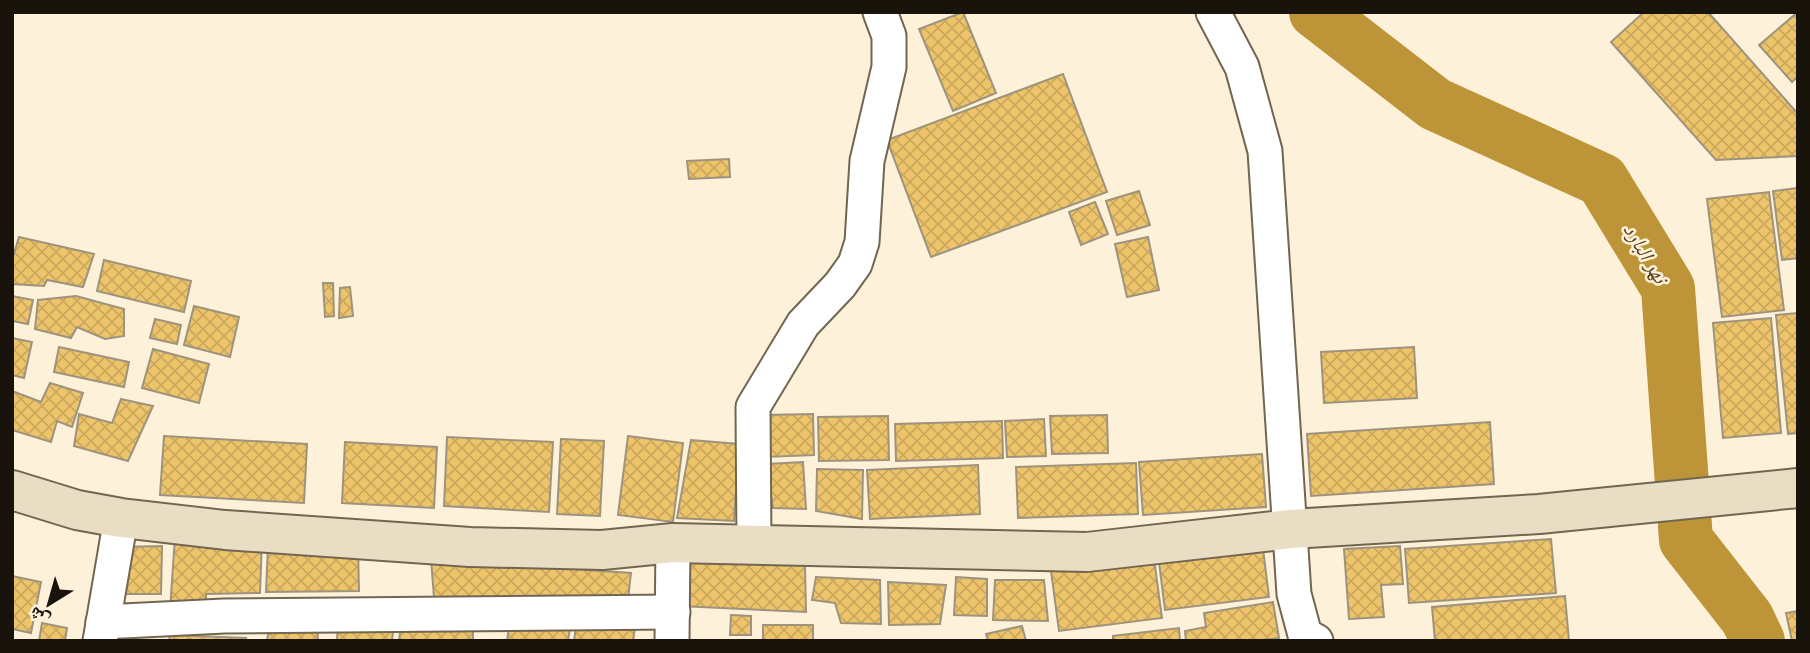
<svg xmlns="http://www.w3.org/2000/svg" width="1810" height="653" font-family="'Space Grotesk','Noto Naskh Arabic',sans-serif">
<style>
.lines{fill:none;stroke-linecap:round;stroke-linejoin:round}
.river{stroke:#bd9538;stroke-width:54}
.building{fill:url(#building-cross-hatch);stroke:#9e937d;stroke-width:2}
.street-casing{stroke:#716652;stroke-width:37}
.secondary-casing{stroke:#716652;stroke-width:42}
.street{stroke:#fff;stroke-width:33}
.secondary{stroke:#e9dec4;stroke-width:38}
.labels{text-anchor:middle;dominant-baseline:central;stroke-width:5;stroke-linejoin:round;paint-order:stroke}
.water-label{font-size:21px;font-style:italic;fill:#584620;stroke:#fdf1d9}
</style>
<defs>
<pattern id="building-cross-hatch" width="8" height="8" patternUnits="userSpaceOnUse" patternTransform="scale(1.75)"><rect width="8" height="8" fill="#eec46b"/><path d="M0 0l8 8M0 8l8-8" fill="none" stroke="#cba85c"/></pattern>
</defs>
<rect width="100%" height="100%" fill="#fdf1d9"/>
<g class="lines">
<path class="river" d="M1316 12 1435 104 1602 180 1668 288 1686 540 1747 618 1758 641"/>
</g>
<g class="building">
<path d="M963 12 996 93 953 111 919 29Z"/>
<path d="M1644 12H1708L1798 114V156L1716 160 1611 42Z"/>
<path d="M1798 12V76L1792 82 1759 45Z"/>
<path d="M1063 74 1107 192 931 257 887 140Z"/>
<path d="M729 159 730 177 689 179 687 161Z"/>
<path d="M1798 188V258L1782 260 1773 191Z"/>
<path d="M1139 191 1150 225 1117 235 1106 201Z"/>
<path d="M1769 192 1784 310 1722 317 1707 199Z"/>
<path d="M1095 202 1108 234 1081 245 1069 212Z"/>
<path d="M19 237 94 254 83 287 47 280 44 286 12 284V260Z"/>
<path d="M1148 237 1159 290 1127 297 1115 244Z"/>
<path d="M104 260 191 281 184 312 97 291Z"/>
<path d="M323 283H333L334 316 325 317Z"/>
<path d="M350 287 353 316 339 318 340 288Z"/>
<path d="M12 296 33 300 28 324 12 321Z"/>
<path d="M76 296 124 309V336L105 339 77 327 71 338 35 329 38 300Z"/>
<path d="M194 306 239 317 230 357 184 345Z"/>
<path d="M1798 313V433L1788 434 1776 315Z"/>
<path d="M1771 318 1781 433 1723 438 1713 323Z"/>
<path d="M155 319 181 325 177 344 150 338Z"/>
<path d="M12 338 32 342 24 378 12 375Z"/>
<path d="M59 347 129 362 124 387 54 372Z"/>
<path d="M1414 347 1417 398 1324 403 1321 352Z"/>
<path d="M153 349 209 364 199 403 142 388Z"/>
<path d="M50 383 83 393 72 427 57 421 51 442 12 430V391L41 402Z"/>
<path d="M121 399 153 406 128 461 74 446 79 414 112 423Z"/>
<path d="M813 414 814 455 765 457 764 415Z"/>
<path d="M1107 415 1108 453 1052 454 1050 416Z"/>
<path d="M888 416 889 460 819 461 818 417Z"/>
<path d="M1044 419 1046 456 1007 457 1005 421Z"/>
<path d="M1002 421 1003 458 896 461 895 424Z"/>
<path d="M1490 422 1494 484 1311 496 1307 434Z"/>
<path d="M164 436 307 444 304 503 160 495Z"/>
<path d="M628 436 683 443 673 522 618 515Z"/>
<path d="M447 437 553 442 549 512 444 506Z"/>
<path d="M561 439 604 441 600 516 557 514Z"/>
<path d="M691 440 739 444 734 521 677 518Z"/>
<path d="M345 442 437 447 434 508 342 503Z"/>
<path d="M1262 454 1266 507 1143 515 1139 462Z"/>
<path d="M803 462 806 509 773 508 766 464Z"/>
<path d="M1136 463 1138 514 1018 518 1016 467Z"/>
<path d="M978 465 980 514 870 519 867 470Z"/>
<path d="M817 469 863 470 862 519 816 511Z"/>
<path d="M175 537 262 539 260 593 206 594V611L170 610Z"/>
<path d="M1551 539 1556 593 1409 603 1405 549Z"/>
<path d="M162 546 161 594H114L120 547Z"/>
<path d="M268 546H358L359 591 266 592Z"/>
<path d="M1400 546 1403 584 1381 585 1384 617 1349 619 1344 549Z"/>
<path d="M1263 549 1269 597 1165 610 1159 562Z"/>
<path d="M682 556 805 566 806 612 680 606Z"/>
<path d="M431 559 631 573 627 608 434 597Z"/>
<path d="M1154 559 1162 618 1059 631 1051 571Z"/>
<path d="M12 576 41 582 31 633 12 629Z"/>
<path d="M816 577 880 580 881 624 841 623 835 603 812 600Z"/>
<path d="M956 577 987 579V616L954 615Z"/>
<path d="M995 580H1044L1048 621 993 620Z"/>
<path d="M888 582 946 585 940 624 889 625Z"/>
<path d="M1565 596 1569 641H1435L1432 607Z"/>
<path d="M1273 602 1279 638 1258 641H1186L1185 631 1206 627 1204 613Z"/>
<path d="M1798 611V641H1792L1786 613Z"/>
<path d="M731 615 751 616V635H730Z"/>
<path d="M338 619 394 621 392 641H337Z"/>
<path d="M577 619 636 620 633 641H574Z"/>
<path d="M510 621 571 622 568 641H507Z"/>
<path d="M317 622 318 641H267L270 623Z"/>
<path d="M42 623 67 628 65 641H39Z"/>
<path d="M401 624 473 628V641H399Z"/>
<rect x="763" y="625" width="50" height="16"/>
<path d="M1022 626 1026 641H988L986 634Z"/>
<path d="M1179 628 1180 641H1113V636Z"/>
<path d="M170 635 246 638 245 641H169Z"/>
</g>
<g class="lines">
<g class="street-casing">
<g id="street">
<path d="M1213 12 1242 67 1265 151 1294 594 1305 635 1316 641"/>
<path d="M754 545 753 407 803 324 840 285 855 264 862 242 867 161 889 67V36L880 12"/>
<path d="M103 622 224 616 673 612"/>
<path d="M100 641 121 518"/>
<path d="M672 641 673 543"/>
</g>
</g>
<g class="secondary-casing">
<path id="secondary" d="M12 490 77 510 121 518 225 530 470 547 602 550 673 543 1087 552 1291 529 1539 514 1798 488"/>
</g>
<use href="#street" class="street"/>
<use href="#secondary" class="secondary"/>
</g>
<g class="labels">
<g class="water-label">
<text transform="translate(1646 253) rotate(59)">نهر البارد</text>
</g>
</g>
<rect width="1810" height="653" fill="none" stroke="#18140c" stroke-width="28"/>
<g transform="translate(49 604) rotate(217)" stroke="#fdf1d9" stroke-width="5" paint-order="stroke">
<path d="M0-5L12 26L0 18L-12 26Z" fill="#18140c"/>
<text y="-10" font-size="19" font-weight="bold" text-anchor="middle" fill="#18140c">ش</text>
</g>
</svg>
